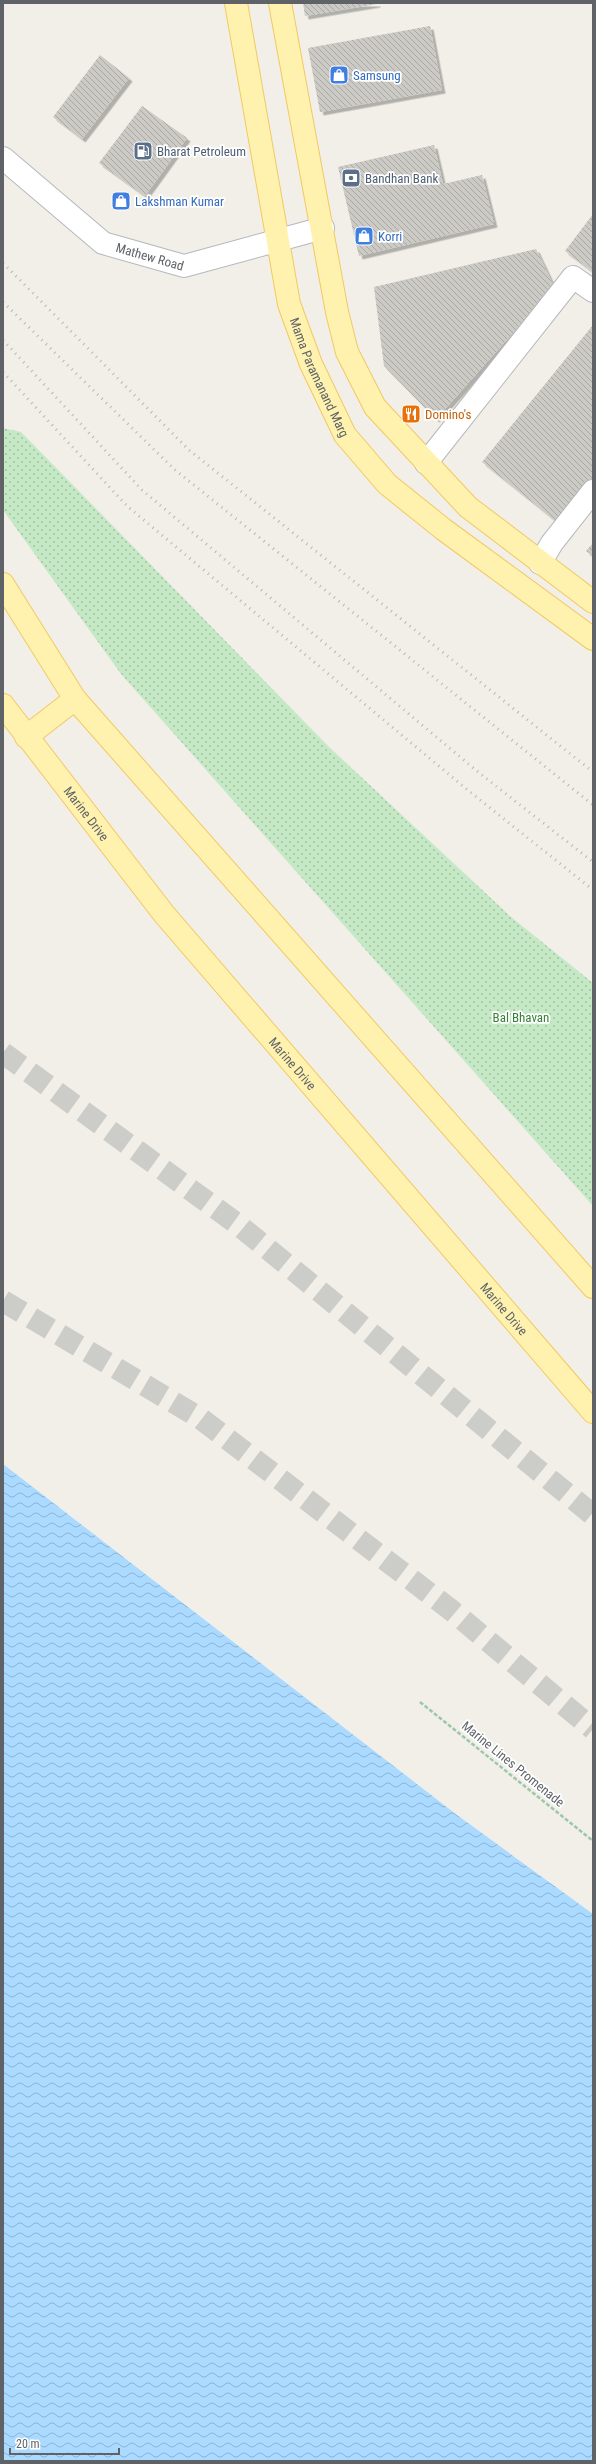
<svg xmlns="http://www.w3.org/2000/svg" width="596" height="2464" font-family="'Roboto Condensed',sans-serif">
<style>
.grass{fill:url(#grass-dots)}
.water{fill:url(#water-waves)}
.building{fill:url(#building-back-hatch);filter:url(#shadow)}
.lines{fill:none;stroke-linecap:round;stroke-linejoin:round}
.highway-tunnel{stroke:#ccccc8;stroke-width:22;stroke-dasharray:22 11;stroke-linecap:butt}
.minor-casing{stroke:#b5b8bc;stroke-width:24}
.major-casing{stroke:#f2c960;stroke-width:24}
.path{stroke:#9cc7a9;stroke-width:2.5;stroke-dasharray:4 2;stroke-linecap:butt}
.minor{stroke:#fff;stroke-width:22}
.major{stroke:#fff2af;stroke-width:22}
.rail{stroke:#b6b7b8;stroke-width:3;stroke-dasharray:1 5;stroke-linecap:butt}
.labels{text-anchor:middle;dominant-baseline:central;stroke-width:3.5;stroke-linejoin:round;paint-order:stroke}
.shop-label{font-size:13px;fill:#366cbe;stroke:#fff;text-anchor:start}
.service-label{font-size:13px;fill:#4e5e75;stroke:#fff;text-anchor:start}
.street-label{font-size:13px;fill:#5f6368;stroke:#fff}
.food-label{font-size:13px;fill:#c56008;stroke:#fff;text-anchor:start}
.park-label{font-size:13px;fill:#348238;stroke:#fff}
</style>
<defs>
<pattern id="grass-dots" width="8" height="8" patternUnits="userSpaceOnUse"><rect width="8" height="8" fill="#c5e8c5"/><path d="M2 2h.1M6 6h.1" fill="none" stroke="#a3c0a4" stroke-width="1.8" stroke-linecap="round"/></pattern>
<pattern id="water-waves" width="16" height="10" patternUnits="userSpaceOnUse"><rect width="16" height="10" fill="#aadaff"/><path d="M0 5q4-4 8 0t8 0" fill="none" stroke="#8eb4d2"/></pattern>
<pattern id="building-back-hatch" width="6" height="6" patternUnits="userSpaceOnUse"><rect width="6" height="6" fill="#cccac5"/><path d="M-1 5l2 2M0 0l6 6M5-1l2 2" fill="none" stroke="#a9a8a4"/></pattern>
<filter id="shadow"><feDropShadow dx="3.5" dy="3.5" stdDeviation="0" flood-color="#0004"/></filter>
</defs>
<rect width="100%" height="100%" fill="#f1efe8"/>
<path class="grass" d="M3 428 21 432 329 747 511 917 593 983V1206L121 674 3 510Z"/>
<path class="water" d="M3 1464 457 1815 593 1914V2461H3Z"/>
<g class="building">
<path d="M303 3H377V4L305 16Z"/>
<path d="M430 26 442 90 320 112 308 48Z"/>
<path d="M100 55 129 78 82 139 53 117Z"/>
<path d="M142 106 187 138 145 196 99 163Z"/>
<path d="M434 145 443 184 482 175 494 224 359 256 338 167Z"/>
<path d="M593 214V272L565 251Z"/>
<path d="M536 249 554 287 436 419 384 366 374 287Z"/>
<path d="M593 325V478L557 522 482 462Z"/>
<path d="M593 543V556L586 551Z"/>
</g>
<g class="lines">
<g class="highway-tunnel">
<path d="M3 1053 236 1223 593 1515"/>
<path d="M3 1301 200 1418 451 1610 593 1729"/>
</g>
<g class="minor-casing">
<g id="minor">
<path id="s1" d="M3 158 103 243 184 266 323 228"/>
<path d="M426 463 573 277 593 291"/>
<path d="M540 563 552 543 593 491"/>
</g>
</g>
<g class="major-casing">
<g id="major">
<path id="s2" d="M236 3 289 304 311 364 345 435 387 484 443 529 593 639"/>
<path d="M280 3 337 312 347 352 375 407 468 507 593 602"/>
<path d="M3 584 75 699 593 1287"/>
<path id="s3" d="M3 705 164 914 593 1412"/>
<path d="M26 737 75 699"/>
</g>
</g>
<path class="path" d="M420 1702 593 1841"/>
<use href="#minor" class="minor"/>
<use href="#major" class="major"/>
<g class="rail">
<path d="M3 263 189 450 593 772"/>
<path d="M3 302 174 469 593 805"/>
<path d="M3 340 142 490 478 772 593 862"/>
<path d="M3 372 127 506 464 787 593 890"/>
</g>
</g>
<defs>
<g id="shop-square" transform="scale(1)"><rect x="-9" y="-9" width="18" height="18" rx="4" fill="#3f7fe0" stroke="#fff"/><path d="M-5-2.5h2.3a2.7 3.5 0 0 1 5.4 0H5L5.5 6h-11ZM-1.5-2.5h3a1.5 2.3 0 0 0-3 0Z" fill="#fff"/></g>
<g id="fuel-square" transform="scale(1)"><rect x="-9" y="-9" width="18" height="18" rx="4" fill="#5c6f8a" stroke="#fff"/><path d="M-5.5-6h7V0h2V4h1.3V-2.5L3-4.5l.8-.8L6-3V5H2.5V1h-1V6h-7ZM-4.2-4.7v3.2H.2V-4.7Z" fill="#fff"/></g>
<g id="bank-square" transform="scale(1)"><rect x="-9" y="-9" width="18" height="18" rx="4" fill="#5c6f8a" stroke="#fff"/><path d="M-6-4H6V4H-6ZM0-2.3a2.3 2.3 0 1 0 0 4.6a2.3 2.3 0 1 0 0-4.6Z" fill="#fff"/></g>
<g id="restaurant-square" transform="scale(1)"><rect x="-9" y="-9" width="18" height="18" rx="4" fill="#e8710a" stroke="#fff"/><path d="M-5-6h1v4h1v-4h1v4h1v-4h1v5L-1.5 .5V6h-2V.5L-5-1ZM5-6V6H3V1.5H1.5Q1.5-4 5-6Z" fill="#fff"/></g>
</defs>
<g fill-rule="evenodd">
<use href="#shop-square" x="339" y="75"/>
<use href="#fuel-square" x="143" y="151"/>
<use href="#bank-square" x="351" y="178"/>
<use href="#shop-square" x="121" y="201"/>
<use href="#shop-square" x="364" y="236"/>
<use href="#restaurant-square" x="411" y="414"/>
</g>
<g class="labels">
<g class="shop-label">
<text x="353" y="75">Samsung</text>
<text x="135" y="201">Lakshman Kumar</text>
<text x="378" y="236">Korri</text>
</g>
<g class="service-label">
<text x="157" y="151">Bharat Petroleum</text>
<text x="365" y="178">Bandhan Bank</text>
</g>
<g class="street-label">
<text stroke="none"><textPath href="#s1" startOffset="180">Mathew Road</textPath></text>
<text stroke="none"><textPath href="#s2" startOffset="385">Mama Paramanand Marg</textPath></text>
<text stroke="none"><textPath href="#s3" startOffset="137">Marine Drive</textPath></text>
<text stroke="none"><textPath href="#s3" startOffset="461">Marine Drive</textPath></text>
<text stroke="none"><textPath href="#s3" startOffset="785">Marine Drive</textPath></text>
<text transform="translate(513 1764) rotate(39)">Marine Lines Promenade</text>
</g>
<g class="food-label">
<text x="425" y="414">Domino's</text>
</g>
<g class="park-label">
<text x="521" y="1017">Bal Bhavan</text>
</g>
</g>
<rect width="596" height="2464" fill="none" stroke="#5f6368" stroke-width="8"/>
<path d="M10 2448v6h109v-6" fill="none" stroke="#5f6368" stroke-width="2"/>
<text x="16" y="2448" font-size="12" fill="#5f6368" stroke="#ffffff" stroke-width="3" paint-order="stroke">20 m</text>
</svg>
